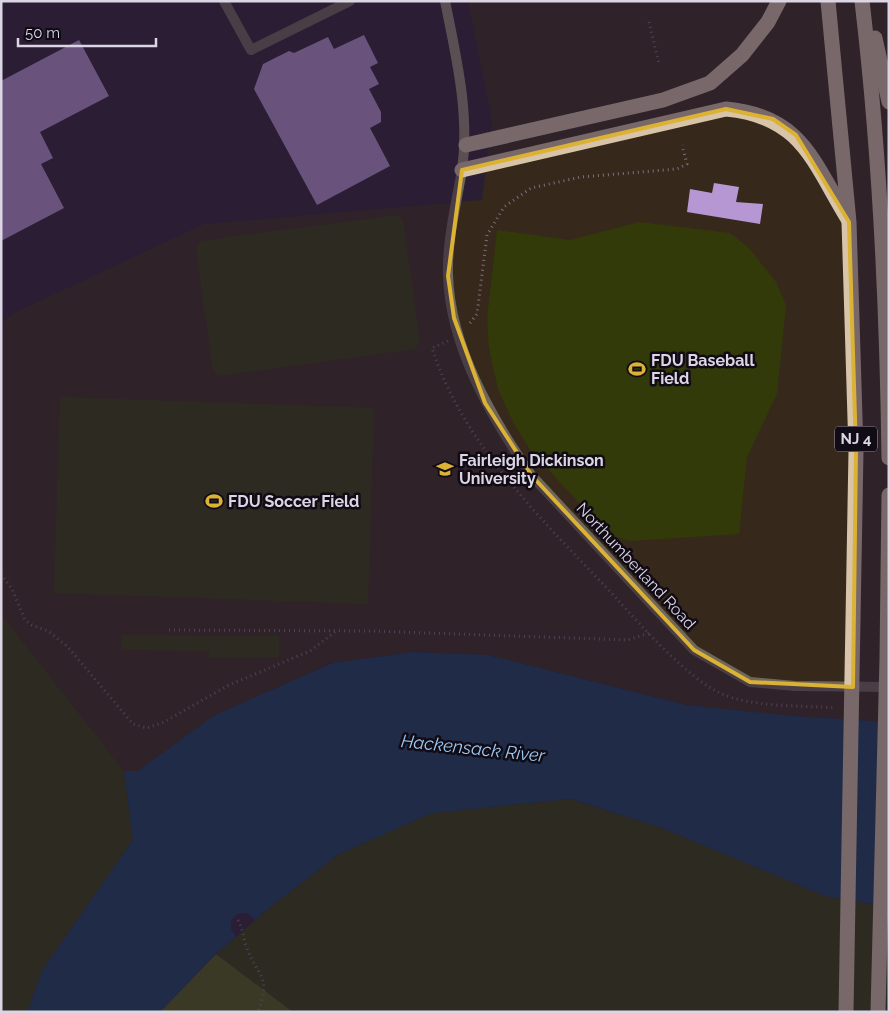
<svg xmlns="http://www.w3.org/2000/svg" width="890" height="1013" font-family="Raleway,sans-serif">
<style>
.education{fill:#36291b}
.green{fill:#323a09}
.forest{fill:#4f5b15}
.water{fill:#123c5e}
.pier{fill:#2a1e34}
.building{fill:#b696d3}
.lines{fill:none;stroke-linecap:round;stroke-linejoin:round}
.path{stroke:#7a7083;stroke-width:3;stroke-dasharray:1 4;stroke-linecap:butt}
.lane{stroke:#6f675c;stroke-width:10}
.street{stroke:#6f675c;stroke-width:10}
.secondary{stroke:#998c7b;stroke-width:10}
.highway{stroke:#d8c4a9;stroke-width:15}
.marked{fill:none;stroke:#dbb233;stroke-width:4;stroke-linejoin:round}
.labels{text-anchor:middle;dominant-baseline:central;stroke-width:5;stroke-linejoin:round;paint-order:stroke}
.shield{fill:#100b15;stroke:#9f98a6;stroke-width:1}
.shield-label{font-size:15px;font-weight:bold;fill:#dcd5e4}
.poi-label{font-size:16px;font-weight:bold;fill:#dcd5e4;stroke:#100b15;text-anchor:start}
.street-label{font-size:16px;fill:#dcd5e4;stroke:#100b15}
.water-label{font-size:18px;font-style:italic;fill:#9ecaf3;stroke:#100b15}
</style>
<rect width="100%" height="100%" fill="#2a1e34"/>
<path class="education" d="M468 1H889V722L793 716 686 705 488 655 413 652 331 663 213 716 138 771H124L1 614V324L12 314 204 224 482 200 492 121Z"/>
<g class="green">
<path d="M397 215 403 220 420 342 415 349 219 376 213 371 196 248 200 241Z"/>
<path d="M639 222 730 233 749 248 776 282 786 305 777 394 747 457 739 534 630 541 616 537 605 531 531 451 514 424 498 389 489 348 487 319 497 230 570 240Z"/>
<path d="M60 397 374 408 368 604 54 593Z"/>
<path d="M1 614 124 771 133 840 43 969 27 1012H1Z"/>
<path d="M122 635 279 636V657H209V651L121 650Z"/>
<path d="M570 799 662 828 825 896 889 907V1012H293L216 954 269 908 339 854 432 813Z"/>
</g>
<path class="forest" d="M216 954 293 1012H160Z"/>
<path class="water" d="M413 652 488 655 686 705 793 716 889 722V907L825 896 662 828 571 799 432 813 339 854 269 908 216 954 160 1012H27L43 969 133 840 124 771H138L213 716 332 663Z"/>
<path class="pier" d="M247 913 255 920 236 937 231 929V920L237 914Z"/>
<g class="building">
<path d="M364 35 378 63 370 67 379 84 369 89 381 112V122L370 128 390 166 317 205 254 89 263 64 289 51 294 53 328 37 334 49Z"/>
<path d="M79 40 109 96 40 132 53 158 41 164 64 208 1 241V81Z"/>
<path d="M714 183 739 187 736 202 763 204 760 224 687 212 690 189 712 193Z"/>
</g>
<g class="lines">
<g class="path">
<path d="M649 22 659 64"/>
<path d="M470 323 477 314 487 235 504 207 531 188 581 177 677 169 687 164 682 145"/>
<path d="M448 341 432 348C464 448 548 525 617 599 641 626 689 679 720 693 752 708 801 705 836 708"/>
<path d="M1 574 12 589 25 620 32 625 48 631 67 646 133 724 147 728 164 722 229 685 310 651 336 631"/>
<path d="M169 630 370 631 628 640 649 633"/>
<path d="M238 920C243 929 243 937 246 946 257 977 272 975 258 1012"/>
</g>
<path class="lane" d="M224 1 251 50 350 1"/>
<path class="street" d="M462 170C456 205 447 240 448 275 450 347 492 419 532 476L694 650 750 682 795 686 889 687"/>
<path class="secondary" d="M445 1C456 56 470 114 462 170"/>
<g class="highway">
<path d="M828 1 849 222 856 451 846 1012"/>
<path d="M862 1C880 153 887 305 889 458"/>
<path d="M875 38 889 102"/>
<path d="M466 145 663 100 710 83 742 55 768 22 779 1"/>
<path d="M462 170 726 109C802 116 813 162 848 219"/>
<path d="M878 1012 887 659 889 495"/>
</g>
</g>
<path d="M0 0H890V1013H0ZM726 109 773 119 796 135 849 222 856 451 853 687 750 682 694 650 532 476 485 403 454 318 448 276 462 170Z" fill="#2a1e34" fill-opacity=".55" fill-rule="evenodd"/>
<path class="marked" d="M726 109 773 119 796 135 849 222 856 451 853 687 750 682 694 650 532 476 485 403 454 318 448 276 462 170Z"/>
<defs>
<g id="stadium-bare" transform="scale(1.35)"><path d="M0-5a6.5 5 0 1 0 0 10a6.5 5 0 1 0 0-10ZM-3.5-1.8h7v3.6h-7Z" fill="#dbb233" stroke="#100b15" stroke-width="2.5" paint-order="stroke"/></g>
<g id="university-bare" transform="scale(1.35)"><path d="M0-5L7-2L0 1L-7-2ZM-4 1L0 2.5L4 1V4Q0 6-4 4Z" fill="#dbb233" stroke="#100b15" stroke-width="2.5" paint-order="stroke"/></g>
</defs>
<g fill-rule="evenodd">
<use href="#stadium-bare" x="637" y="369"/>
<use href="#university-bare" x="445" y="469"/>
<use href="#stadium-bare" x="214" y="501"/>
</g>
<g class="labels">
<rect class="shield" x="835" y="426.5" width="42" height="25" rx="4"/>
<g class="shield-label">
<text x="856" y="439">NJ 4</text>
</g>
<g class="poi-label">
<text x="651" y="360">FDU Baseball<tspan x="651" dy="18">Field</tspan></text>
<text x="459" y="460">Fairleigh Dickinson<tspan x="459" dy="18">University</tspan></text>
<text x="228" y="501">FDU Soccer Field</text>
</g>
<g class="street-label">
<text transform="translate(636 566) rotate(47)">Northumberland Road</text>
</g>
<g class="water-label">
<text transform="translate(473 748) rotate(6)">Hackensack River</text>
</g>
</g>
<rect width="890" height="1013" fill="none" stroke="#dcd5e4" stroke-width="5"/>
<path d="M18 38v8h138v-8" fill="none" stroke="#dcd5e4" stroke-width="2.5"/>
<text x="25" y="38" font-size="15" fill="#dcd5e4" stroke="#100b15" stroke-width="4" paint-order="stroke">50 m</text>
</svg>
